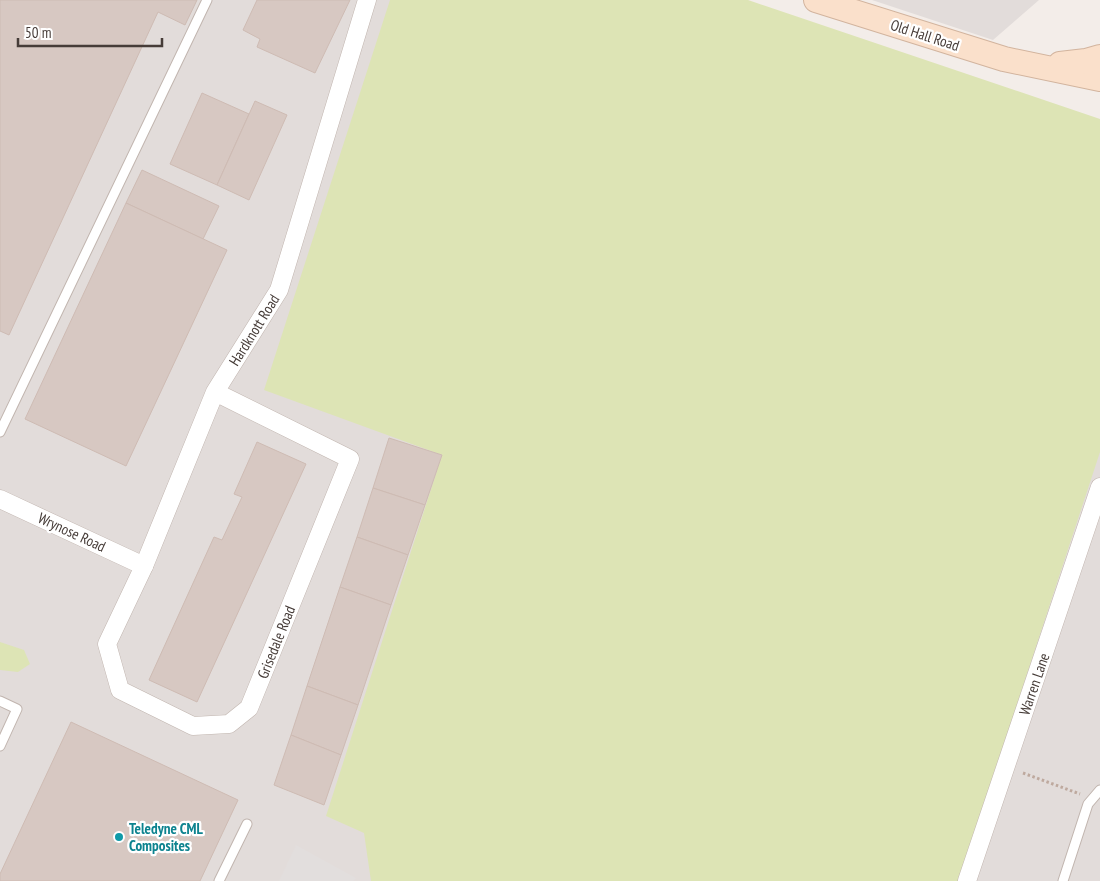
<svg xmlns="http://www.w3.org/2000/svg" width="1100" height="881" font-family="'PT Sans Narrow',sans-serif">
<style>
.industrial{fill:#e2dcda}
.green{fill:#dde4b5}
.parking{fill:#e2dedd}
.building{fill:#d7c8c2;stroke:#cebbb3}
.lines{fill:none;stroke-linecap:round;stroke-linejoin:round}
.lane-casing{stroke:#c1b5af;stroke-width:11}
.street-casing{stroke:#c1b5af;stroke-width:19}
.secondary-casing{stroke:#d2b49e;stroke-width:26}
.path{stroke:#bea99e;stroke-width:3;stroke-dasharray:2.5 2.5;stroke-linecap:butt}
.lane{stroke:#fff;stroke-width:9}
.street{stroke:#fff;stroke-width:18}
.secondary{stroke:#fae0cb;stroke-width:24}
.culture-dot{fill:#0f9aa8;stroke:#fff;stroke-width:2}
.labels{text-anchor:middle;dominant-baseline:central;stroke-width:4.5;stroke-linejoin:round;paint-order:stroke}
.street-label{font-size:15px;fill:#463c38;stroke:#fff}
.culture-label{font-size:15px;font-weight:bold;fill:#0d838f;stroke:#fff;text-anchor:start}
</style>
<rect width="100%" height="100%" fill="#f3ede9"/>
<g class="industrial">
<path d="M0 0H716L1100 133V881H376L372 879 371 881H0Z"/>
<path d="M872 0H1039L993 40Z"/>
</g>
<g class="green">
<path d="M390 0H748L1100 119V452L959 881H371L364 833 326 816 442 455 264 390Z"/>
<path d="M0 642 24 650 30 664 18 672 0 670Z"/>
</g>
<path class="parking" d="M296 845 356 878 353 881H279Z"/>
<g class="building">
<path d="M0 0H197L185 25 158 12 9 335 0 331Z"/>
<path d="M257 0H350L315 73 257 47 260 39 243 30Z"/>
<path d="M202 93 249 114 217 185 170 164Z"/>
<path d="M255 101 287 115 249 200 217 185Z"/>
<path d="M142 170 219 206 203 239 126 203Z"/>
<path d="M126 203 227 250 126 466 25 419Z"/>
<path d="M389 438 442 455 425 505 373 488Z"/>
<path d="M257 442 306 464 197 702 149 680 214 537 222 540 242 497 234 494Z"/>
<path d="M373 488 425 505 408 555 357 537Z"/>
<path d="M357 537 408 555 391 605 340 587Z"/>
<path d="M340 587 391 605 358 705 307 686Z"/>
<path d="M307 686 358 705 341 755 291 735Z"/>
<path d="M71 722 238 800 200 881H0V874Z"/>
<path d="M291 735 341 755 324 805 274 785Z"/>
</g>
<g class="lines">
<g class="lane-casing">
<g id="lane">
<path d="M0 432 207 0"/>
<path d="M0 701 17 709 0 746"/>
<path d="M219 881 247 824"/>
<path d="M1063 881 1088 804 1100 790"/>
</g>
</g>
<g class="street-casing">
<g id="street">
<path d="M215 392 350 459 249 708 229 724 193 726 120 690 107 644 144 566 215 392 279 290 367 0"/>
<path d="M0 499 144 566"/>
<path d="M967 881 1100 487"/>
</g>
</g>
<g class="secondary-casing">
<g id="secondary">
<path d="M816 0 1004 59 1100 79"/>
<path d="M1060 64 1086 61 1100 57"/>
</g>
</g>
<path class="path" d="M1023 773 1080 794"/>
<use href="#lane" class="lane"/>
<use href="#street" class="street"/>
<use href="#secondary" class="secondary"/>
</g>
<circle class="culture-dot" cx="119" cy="837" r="5"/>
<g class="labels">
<g class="street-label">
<text transform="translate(925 35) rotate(18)">Old Hall Road</text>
<text transform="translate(254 330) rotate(-58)">Hardknott Road</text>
<text transform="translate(72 532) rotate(25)">Wrynose Road</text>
<text transform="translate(276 642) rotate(-68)">Grisedale Road</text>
<text transform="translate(1034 684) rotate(-71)">Warren Lane</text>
</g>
<g class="culture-label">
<text x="129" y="828">Teledyne CML<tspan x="129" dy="17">Composites</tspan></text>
</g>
</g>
<path d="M18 38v8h144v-8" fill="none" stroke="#463c38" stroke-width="2.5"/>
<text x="25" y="38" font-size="15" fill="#463c38" stroke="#ffffff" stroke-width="4" paint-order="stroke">50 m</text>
</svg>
